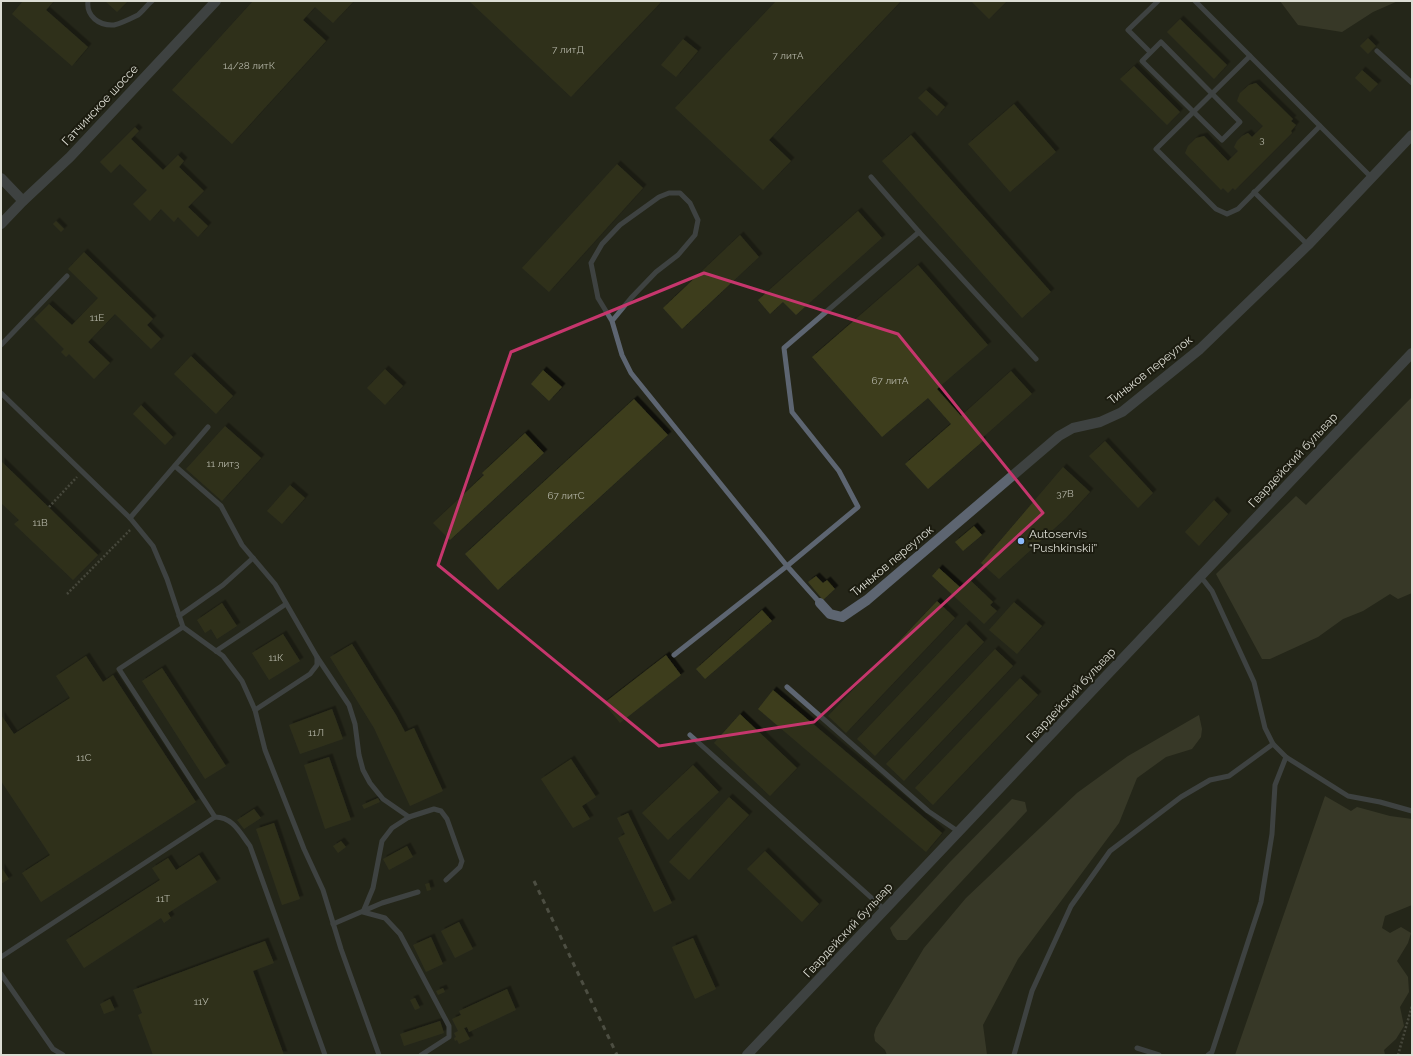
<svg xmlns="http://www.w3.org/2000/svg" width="1413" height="1056" font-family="Raleway,sans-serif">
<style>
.green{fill:#4e4f39}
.building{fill:#3c3d1f;filter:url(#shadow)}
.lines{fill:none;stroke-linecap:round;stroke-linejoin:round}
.path{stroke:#6e6f64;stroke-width:2.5;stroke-dasharray:2 2;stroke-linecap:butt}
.service{stroke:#5d6571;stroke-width:5}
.minor{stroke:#5d6571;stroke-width:10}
.rail{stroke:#7d7e73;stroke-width:3;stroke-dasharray:5 5;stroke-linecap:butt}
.marked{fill:none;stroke:#c6366d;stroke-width:3;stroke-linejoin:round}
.poi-dot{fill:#8bbafc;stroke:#1c1c10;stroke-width:1.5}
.labels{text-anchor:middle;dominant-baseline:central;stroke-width:4;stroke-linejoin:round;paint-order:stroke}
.number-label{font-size:10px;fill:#b4b5a7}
.street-label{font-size:12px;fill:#dcddd4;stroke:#1c1c10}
.poi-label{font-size:12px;fill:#dcddd4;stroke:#1c1c10;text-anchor:start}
</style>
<defs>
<filter id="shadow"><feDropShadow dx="3.5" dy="-3.5" stdDeviation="0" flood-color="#0009"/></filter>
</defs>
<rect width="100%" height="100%" fill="#252619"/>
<g class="green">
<path d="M1280 1H1398L1373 12 1342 32 1298 25Z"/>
<path d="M1412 397V593L1398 599 1390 594 1363 611 1343 619 1318 637 1270 659H1262L1216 574 1296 496 1306 505Z"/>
<path d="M1199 715 1202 729 1201 737 1192 749 1166 757 1137 778 1119 823 1018 959 983 1025 987 1055H887L885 1050 875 1041 874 1035 876 1028 924 948 966 898 1077 793 1128 756Z"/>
<path d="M1325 796 1351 811 1357 807 1390 816 1412 819V905L1385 916 1382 928 1390 933 1401 927 1411 933 1408 943 1397 961 1408 977 1409 992 1400 1007 1404 1026 1396 1039 1384 1050 1385 1055H1235Z"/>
<path d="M1012 799 1025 802 1027 811 907 940H897L893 935 890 928 950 862Z"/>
</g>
<g class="building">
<path d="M23 1H54L46 10 88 47 72 66 12 14Z"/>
<path d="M105 1H128L117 12Z"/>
<path d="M253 1H354L333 23 315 7 303 20 326 41 232 144 172 90Z"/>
<path d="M469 1H662L571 97Z"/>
<path d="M776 1H901L769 140 791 161 763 190 675 108Z"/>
<path d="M971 1H1007L989 19Z"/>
<path d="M1180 19 1227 65 1214 79 1167 32Z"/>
<path d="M1368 38 1376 46 1368 54 1360 46Z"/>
<path d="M683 39 698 51 676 77 661 65Z"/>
<path d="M1134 66 1180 112 1167 125 1120 79Z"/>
<path d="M1362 70 1378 84 1370 92 1355 78Z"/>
<path d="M1256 83 1293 119 1291 121 1296 125 1291 131 1292 133 1235 190 1233 188 1228 193 1223 188 1221 190 1185 153 1188 146 1196 138 1204 136 1228 161 1238 151 1234 147 1237 141 1242 136 1248 133 1252 137 1263 126 1237 101 1240 93 1249 85Z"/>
<path d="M926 90 945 107 937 116 918 98Z"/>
<path d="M1014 104 1056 152 1010 192 968 144Z"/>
<path d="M135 127 139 131 131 139 163 170 178 155 184 161 179 167 204 191 188 207 208 226 198 237 178 217 174 222 161 209 150 221 133 204 147 190 120 164 111 173 100 162Z"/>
<path d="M911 135 1051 292 1022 318 882 161Z"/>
<path d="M617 164 643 188 549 292 522 268Z"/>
<path d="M858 211 882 238 796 315 783 302 770 314 758 300Z"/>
<path d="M56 221 64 229 61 232 53 224Z"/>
<path d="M740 235 759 257 682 329 663 308Z"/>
<path d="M84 252 153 319 147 325 161 339 151 349 115 314 88 342 110 363 94 379 69 354 66 357 61 352 64 349 34 319 49 304 72 325 98 298 68 269Z"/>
<path d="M918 265 988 345 937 389 961 416 1011 371 1032 394 981 439 983 441 928 489 905 464 951 424 928 398 882 437 812 357Z"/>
<path d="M191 356 233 396 216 414 174 374Z"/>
<path d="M385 369 403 386 385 405 367 388Z"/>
<path d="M543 370 562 387 549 401 531 384Z"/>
<path d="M634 399 668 435 498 590 465 554Z"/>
<path d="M141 405 173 437 165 445 133 414Z"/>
<path d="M225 426 261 458 222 501 186 469Z"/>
<path d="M525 433 544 453 450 540 433 523 484 475 482 473Z"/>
<path d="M1105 441 1153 493 1138 508 1089 456Z"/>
<path d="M1 461 98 555 73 580 14 524 19 520 1 503Z"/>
<path d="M1063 467 1090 492 1066 518 999 579 981 563Z"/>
<path d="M290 485 305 498 282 524 267 511Z"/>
<path d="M1214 500 1228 514 1199 546 1185 532Z"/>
<path d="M974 526 982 535 963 551 955 542Z"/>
<path d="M939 568 961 588 969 579 993 602 990 605 997 611 984 624 932 576Z"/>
<path d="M816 576 823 583 827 580 835 589 823 600 808 582Z"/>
<path d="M937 601 955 618 846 733 828 716Z"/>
<path d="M1014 602 1042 626 1017 654 989 630Z"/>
<path d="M222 603 237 626 217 639 211 629 205 633 197 620Z"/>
<path d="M762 610 772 621 705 679 696 669Z"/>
<path d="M966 624 984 642 875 756 857 739Z"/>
<path d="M283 634 300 661 269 680 252 653Z"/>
<path d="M352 644 396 715 405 732 414 728 443 791 410 806 374 728 330 657Z"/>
<path d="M995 649 1013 666 904 781 886 764Z"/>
<path d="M666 655 681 675 620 723 604 703Z"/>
<path d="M86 656 103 682 113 675 196 802 41 902 22 873 50 855 1 781V715L14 734 70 698 56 676Z"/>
<path d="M162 668 226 766 205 779 142 681Z"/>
<path d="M1020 678 1038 695 933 805 915 788Z"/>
<path d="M773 690 942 833 926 852 758 709Z"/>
<path d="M332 709 343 739 300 754 289 725Z"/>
<path d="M740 714 797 768 770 796 714 743Z"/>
<path d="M329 757 351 820 325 829 304 765Z"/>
<path d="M571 759 596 797 582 806 590 819 573 828 541 779Z"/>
<path d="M693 765 719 792 668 840 642 813Z"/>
<path d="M729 797 749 815 689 880 669 862Z"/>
<path d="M378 798 380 802 364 809 362 805Z"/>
<path d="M254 809 261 818 244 829 237 820Z"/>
<path d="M628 813 672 903 654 912 618 838 625 834 617 818Z"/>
<path d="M274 823 300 899 282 905 256 829Z"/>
<path d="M341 841 346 847 338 853 333 846Z"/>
<path d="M407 846 413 857 389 870 383 859Z"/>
<path d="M765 851 819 904 802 922 747 869Z"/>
<path d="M199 855 217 882 168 913 171 918 164 923 161 918 84 968 66 940 160 880 152 868 168 858 176 870Z"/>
<path d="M1 867 9 879 1 884Z"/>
<path d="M429 883 431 890 427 891 425 884Z"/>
<path d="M459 922 473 949 455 958 441 931Z"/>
<path d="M431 937 443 964 426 972 413 945Z"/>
<path d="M693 938 716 989 695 999 672 947Z"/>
<path d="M265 941 274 963 253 971 284 1055H153L138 1015 142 1013 133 990Z"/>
<path d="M443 988 445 992 438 995 436 991Z"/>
<path d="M507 989 516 1010 469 1032 467 1027 464 1028 470 1039 459 1044 457 1040 455 1041 454 1038 456 1037 454 1033 458 1031 452 1019 461 1015 459 1011Z"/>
<path d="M415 998 420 1008 415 1010 410 1000Z"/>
<path d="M110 999 115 1010 104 1014 100 1004Z"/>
<path d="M440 1021 444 1033 404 1046 400 1034Z"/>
</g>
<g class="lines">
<g class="path">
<path d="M49 507 77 477"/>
<path d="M67 594 130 530"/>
<path d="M1398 1055 1412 1006"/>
</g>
<g class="service">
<path d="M88 1C86 16 99 26 114 25 119 24 134 17 138 15 143 11 147 5 152 1"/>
<path d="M1195 1 1372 178"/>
<path d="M1161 42 1240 122 1222 140 1142 61Z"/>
<path d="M1377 51 1412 83"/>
<path d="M1150 52 1128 30 1158 1"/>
<path d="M1250 56 1156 149 1216 209 1227 214 1238 209 1320 126"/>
<path d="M871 177 919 232 1036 359"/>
<path d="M1254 192 1308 245"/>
<path d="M612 321 631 298 656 272 678 255 695 235 698 220 690 203 680 193H669L659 197 620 225 602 244 591 263 598 298 612 321 622 355 631 373 787 566 674 655"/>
<path d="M1 345 67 276"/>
<path d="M1 393 130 518 153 546 167 579 183 627"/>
<path d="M175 466 221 506 242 545 275 584 317 657V665L310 674 255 710"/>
<path d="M130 518 208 427"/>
<path d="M1201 577 1212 591 1254 682 1265 728 1273 744 1286 757 1348 796 1380 802 1412 811"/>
<path d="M820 603 787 566 858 507 839 471 792 412 784 348 919 232"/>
<path d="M179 616 223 585 253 558"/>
<path d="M216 651 286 604"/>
<path d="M317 657 349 705 355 724 359 755 363 770 370 783 383 799 409 817"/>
<path d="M787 687 928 811 959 832"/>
<path d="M690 735 885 910"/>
<path d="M215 817C233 817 240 833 250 846L325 1055"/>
<path d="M333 924 382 903 418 892"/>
<path d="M1 957 215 817 119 669 183 627 223 656 242 681 255 710 265 750 304 849 323 890 341 949 379 1055"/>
<path d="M1 974 53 1049 63 1055"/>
<path d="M1137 1048 1159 1055"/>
<path d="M421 1055 449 1037V1026L400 934 385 918 363 912 373 888 382 841 392 828 409 817 434 809 441 811 447 819 462 861 460 867 446 880"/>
<path d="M1014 1055 1032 991 1071 906 1110 851 1181 797 1210 780 1229 776 1273 744"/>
<path d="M1208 1055 1212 1052 1261 902 1272 834 1275 785 1286 757"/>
</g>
<g class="minor">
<path d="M1 178 23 201"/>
<path d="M1 224 23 201 70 157 216 1"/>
<path d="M820 603 830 614 842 617 867 600 1059 436 1073 428 1100 422 1122 412 1200 349 1308 245 1412 135"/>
<path d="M747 1055 1412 353"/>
</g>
<path class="rail" d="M534 881 617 1055"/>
</g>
<path d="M0 0H1413V1056H0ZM704 273 898 334 1043 513 814 722 659 746 438 565 511 352Z" fill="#252619" fill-opacity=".55" fill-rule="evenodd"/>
<path class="marked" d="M704 273 898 334 1043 513 814 722 659 746 438 565 511 352Z"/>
<circle class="poi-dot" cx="1021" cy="541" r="4"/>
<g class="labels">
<g class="number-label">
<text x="568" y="49">7 литД</text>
<text x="788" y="55">7 литА</text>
<text x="249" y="65">14/28 литК</text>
<text x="1262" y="139">3</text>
<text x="97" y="317">11Е</text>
<text x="890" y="380">67 литА</text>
<text x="223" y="463">11 лит3</text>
<text x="1065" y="493">37В</text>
<text x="566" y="495">67 литС</text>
<text x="40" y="522">11В</text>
<text x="276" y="657">11К</text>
<text x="316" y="732">11Л</text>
<text x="84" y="757">11С</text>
<text x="163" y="898">11Т</text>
<text x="201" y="1001">11У</text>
</g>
<g class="street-label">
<text transform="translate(100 105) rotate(-47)">Гатчинское шоссе</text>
<text transform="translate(1150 370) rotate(-38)">Тиньков переулок</text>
<text transform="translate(1293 460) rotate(-47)">Гвардейский бульвар</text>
<text transform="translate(892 561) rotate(-40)">Тиньков переулок</text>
<text transform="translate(1071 695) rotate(-47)">Гвардейский бульвар</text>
<text transform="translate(848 930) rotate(-47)">Гвардейский бульвар</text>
</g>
<g class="poi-label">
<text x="1029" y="534">Autoservis<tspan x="1029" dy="14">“Pushkinskii”</tspan></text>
</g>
</g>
<rect width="1413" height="1056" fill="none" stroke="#dcddd4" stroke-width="4"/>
</svg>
